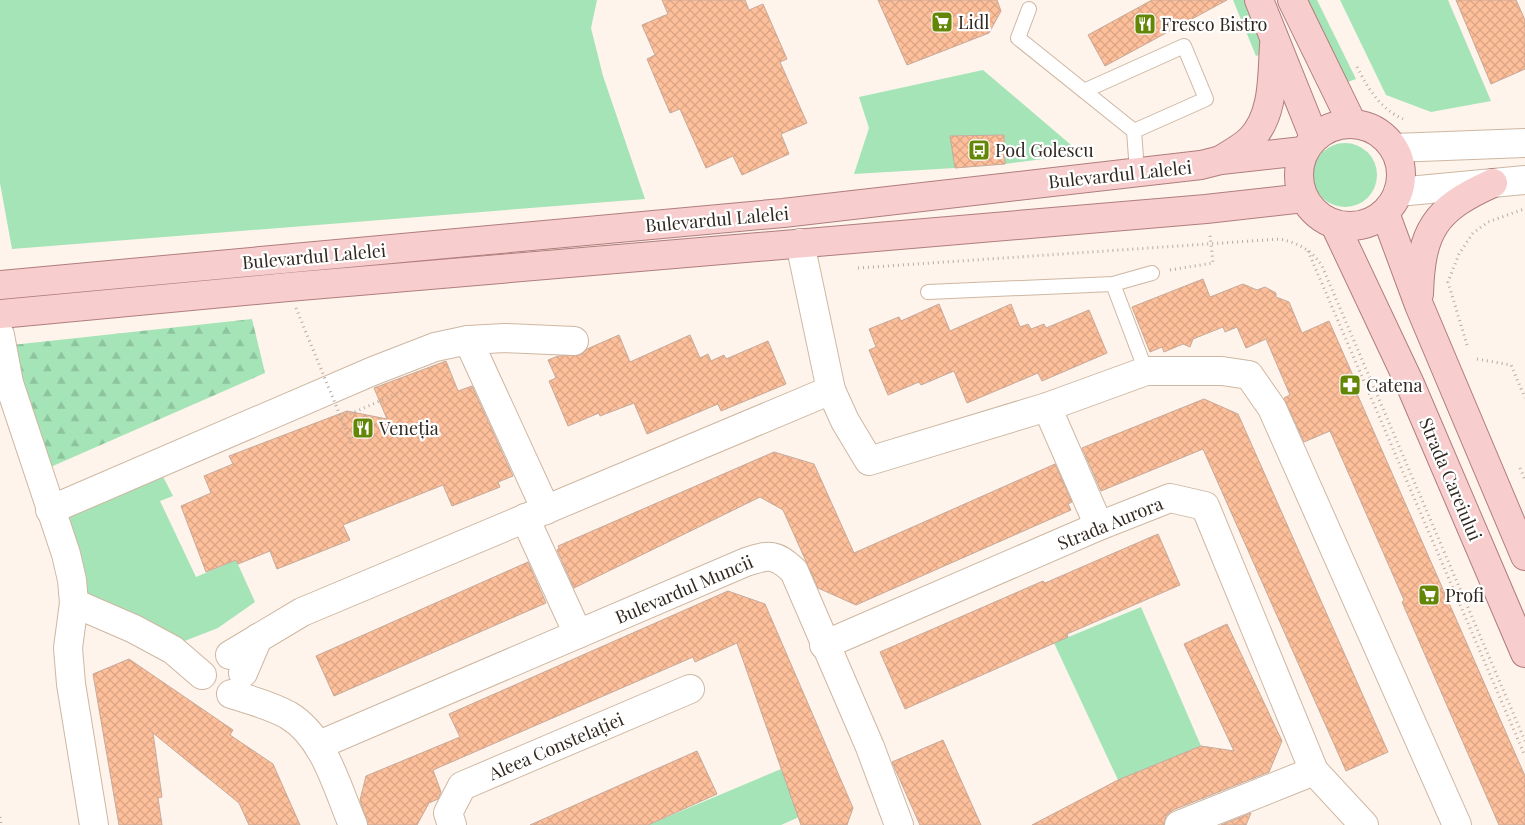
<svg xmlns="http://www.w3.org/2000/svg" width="1525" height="825" font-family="'Playfair Display',serif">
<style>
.green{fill:#a4e4b7}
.forest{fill:url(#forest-firs)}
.building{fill:url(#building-cross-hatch);stroke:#c6aa9b}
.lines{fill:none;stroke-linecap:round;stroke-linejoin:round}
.service-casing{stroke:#ceb7a2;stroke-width:16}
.minor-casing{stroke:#ceb7a2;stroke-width:30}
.tertiary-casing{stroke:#ceb7a2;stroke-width:30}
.primary-casing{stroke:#af7d7c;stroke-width:30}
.path{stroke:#b5aba3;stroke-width:3;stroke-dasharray:1 4;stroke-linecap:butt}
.service{stroke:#fff;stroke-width:14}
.minor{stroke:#fff;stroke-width:28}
.tertiary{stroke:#fff;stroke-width:28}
.primary{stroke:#f8cdce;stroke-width:28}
.path-bridge{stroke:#b5aba3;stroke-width:3;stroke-dasharray:1 4;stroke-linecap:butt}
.labels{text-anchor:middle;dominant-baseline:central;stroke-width:4.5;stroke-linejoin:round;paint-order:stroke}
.poi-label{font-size:18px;fill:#312820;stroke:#fff;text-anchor:start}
.street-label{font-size:18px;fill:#312820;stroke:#fff}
</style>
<defs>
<pattern id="forest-firs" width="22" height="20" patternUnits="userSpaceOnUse" patternTransform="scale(1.25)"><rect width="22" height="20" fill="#a4e4b7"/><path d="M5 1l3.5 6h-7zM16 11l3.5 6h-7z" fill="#8ec49d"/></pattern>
<pattern id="building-cross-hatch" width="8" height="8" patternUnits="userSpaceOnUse" patternTransform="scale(1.25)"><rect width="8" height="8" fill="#febf9b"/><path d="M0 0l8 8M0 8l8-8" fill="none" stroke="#daa485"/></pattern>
</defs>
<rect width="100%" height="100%" fill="#fef4eb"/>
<g class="green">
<path d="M0 0H597L591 28 603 76 645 199 12 249 0 183Z"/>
<path d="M1233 0H1249L1270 50 1256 56Z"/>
<path d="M1304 0H1317L1356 79 1345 83Z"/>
<path d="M1340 0H1448L1491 101 1431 112 1386 95Z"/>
<path d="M983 70 1077 150 1067 156 1005 164 1004 135 951 136 955 168 854 174 869 128 859 97Z"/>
<circle cx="1345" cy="175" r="32"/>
<path d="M157 465 173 496 160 501 196 577 236 560 255 602 218 628 182 642 87 599 58 506Z"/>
<path d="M1141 607 1201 746 1118 780 1054 643Z"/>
<path d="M781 769 799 817 781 825H648Z"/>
</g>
<path class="forest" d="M252 319 265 373 46 469 12 345Z"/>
<g class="building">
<path d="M662 0H745L749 10 763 4 787 59 780 62 807 123 781 134 789 154 742 175 733 156 706 168 680 109 670 113 647 59 655 55 642 25 668 14Z"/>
<path d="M878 0H997L1001 11 989 33 907 65Z"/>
<path d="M1152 0H1227L1105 66 1088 35Z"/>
<path d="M1456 0H1516L1525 20V69L1491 84Z"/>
<path d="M1004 135 1005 164 955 168 950 136Z"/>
<path d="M1203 279 1210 297 1243 284 1257 290 1265 287 1276 293V297L1289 302 1302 333 1329 321 1358 387 1355 389 1525 776V825H1499L1402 602 1404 600 1330 431 1304 442 1284 398 1290 395 1266 339 1246 348 1237 327 1225 332 1223 327 1193 339 1190 347 1183 344 1164 352 1162 347 1150 352 1132 307Z"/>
<path d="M939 304 950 331 1011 304 1020 327 1028 324 1031 329 1044 324 1046 328 1089 310 1107 353 1042 381 1038 373 967 403 954 371 921 385 919 382 888 395 869 350 876 347 869 329 899 317 901 321Z"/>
<path d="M619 335 630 362 690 335 700 358 708 354 711 361 724 355 726 359 768 341 786 384 721 411 718 404 647 434 634 403 600 416 599 413 568 426 549 381 556 378 548 360 558 356 581 355 587 349Z"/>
<path d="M446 361 458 391 472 386 513 476 498 482 500 487 452 506 443 485 343 525 350 540 277 569 270 551 238 564 236 560 206 572 181 506 211 493 204 476 233 464 229 456 347 411 387 419 374 388Z"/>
<path d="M1204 399 1238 414 1388 752 1346 771 1203 449 1101 491 1082 448Z"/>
<path d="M774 452 814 464 854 553 1055 464 1072 502 1068 504 1071 510 856 605 818 588 783 510 760 497 574 588 557 550 559 548 558 546Z"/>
<path d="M1158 534 1180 585 1067 634 1068 637 905 709 880 652 1043 581 1045 583Z"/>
<path d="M528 562 546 603 334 696 316 656Z"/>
<path d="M728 591 765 604 853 808 847 825H801L737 643 695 662 693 657 433 770 441 792 438 799 429 803 417 825H368L360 800 366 776 460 737 449 714Z"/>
<path d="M1227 624 1282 741 1269 772 1173 810 1166 816 1164 825H1032L1118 780 1201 746 1234 751 1184 644Z"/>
<path d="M129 659 233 730 230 735 273 764 300 825H249L239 803 153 733 162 797 158 798 162 825H119L93 674Z"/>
<path d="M943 740 981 825H920L892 762Z"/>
<path d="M697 751 717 794 648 825H530Z"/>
<path d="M1251 813 1246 825H1221Z"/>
</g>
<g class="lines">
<g class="service-casing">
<g id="service">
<path d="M1029 9 1018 38 1134 131 1137 171"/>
<path d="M1084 91 1184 46 1206 99 1134 131"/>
<path d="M1113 284 1146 371"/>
<path d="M928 292 1113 284 1152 273"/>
</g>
</g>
<g class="minor-casing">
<g id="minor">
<path d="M800 243 831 390 845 421 869 461 1047 407 1146 371H1222L1249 375 1272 408 1457 825"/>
<path d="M0 335 9 383 66 554 72 580 74 603 68 648 71 684 94 825"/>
<path d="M468 340 546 510"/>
<path d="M1047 407 1099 526"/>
<path d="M50 510 373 371 435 347 468 340 505 338 574 341"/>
<path d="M525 518 578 634"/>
<path d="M74 603 134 629 173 650 202 675"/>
<path d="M824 645 1099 526 1170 498 1205 506 1314 771 1364 825"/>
<path d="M230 655 302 612 831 390"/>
<path d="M243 673 258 638"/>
<path d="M231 694C250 700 270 705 288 715 325 737 337 788 353 825"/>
<path d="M319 745 746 562C770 554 776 554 794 571L870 747 899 825"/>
<path d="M452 825 448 813 462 786 690 689"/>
<path d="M1179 825 1314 771"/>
</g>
</g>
<g class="tertiary-casing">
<g id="tertiary">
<path d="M1394 148 1525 143"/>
<path d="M1398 192 1525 180"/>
</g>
</g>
<g class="primary-casing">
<g id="primary">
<path d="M1259 0 1314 137"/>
<path d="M1292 0 1352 123"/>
<circle cx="1350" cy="175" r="51"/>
<path d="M1222 159C1232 153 1243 147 1251 139 1274 115 1272 77 1274 45"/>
<path d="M1385 213 1419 305 1525 556"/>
<path d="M1335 225 1410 384 1525 653"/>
<path d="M0 285 783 213 1201 165 1221 160 1303 151"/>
<path d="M1419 294C1421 230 1435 209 1493 183"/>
<path d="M0 314 288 287 1206 209 1304 198"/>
</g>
</g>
<g class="path">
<path d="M1224 22 1237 15"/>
<path d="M1357 67C1368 88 1380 109 1403 119"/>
<path d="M1308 251 1525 756"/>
<path d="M858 268 1280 239C1298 243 1312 250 1322 266L1525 741"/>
<path d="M1170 270 1213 263 1210 235"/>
<path d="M1467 345 1448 282 1459 254 1473 233 1488 222 1524 209"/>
<path d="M1477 359 1511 365 1525 398"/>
<path d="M341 418 405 390"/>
<path d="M1520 468 1525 480"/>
<path d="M0 817 1 825"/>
</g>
<use href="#service" class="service"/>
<use href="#minor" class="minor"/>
<use href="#tertiary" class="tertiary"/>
<use href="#primary" class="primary"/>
<path class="path-bridge" d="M296 308 353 447"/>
</g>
<defs>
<g id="supermarket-square" transform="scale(1.125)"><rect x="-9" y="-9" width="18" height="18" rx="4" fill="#638607" stroke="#fff"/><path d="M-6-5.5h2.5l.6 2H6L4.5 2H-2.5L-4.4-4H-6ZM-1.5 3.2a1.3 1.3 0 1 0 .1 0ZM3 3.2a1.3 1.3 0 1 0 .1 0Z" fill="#fff"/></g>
<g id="restaurant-square" transform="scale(1.125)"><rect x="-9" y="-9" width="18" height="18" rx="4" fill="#638607" stroke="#fff"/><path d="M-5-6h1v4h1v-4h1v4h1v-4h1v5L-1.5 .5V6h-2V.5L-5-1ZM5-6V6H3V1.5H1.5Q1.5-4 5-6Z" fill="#fff"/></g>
<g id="bus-square" transform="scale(1.125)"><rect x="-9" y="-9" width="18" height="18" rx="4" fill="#638607" stroke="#fff"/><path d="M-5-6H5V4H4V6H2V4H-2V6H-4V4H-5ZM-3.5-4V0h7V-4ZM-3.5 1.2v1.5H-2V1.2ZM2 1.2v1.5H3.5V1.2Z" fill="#fff"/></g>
<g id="pharmacy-square" transform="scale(1.125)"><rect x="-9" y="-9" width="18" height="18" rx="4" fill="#638607" stroke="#fff"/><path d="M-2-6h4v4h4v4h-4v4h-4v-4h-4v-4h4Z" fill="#fff"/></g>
</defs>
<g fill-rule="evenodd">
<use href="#supermarket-square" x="942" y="22"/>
<use href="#restaurant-square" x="1145" y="24"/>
<use href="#bus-square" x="979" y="150"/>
<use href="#pharmacy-square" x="1350" y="385"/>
<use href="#restaurant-square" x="363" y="428"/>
<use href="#supermarket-square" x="1429" y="595"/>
</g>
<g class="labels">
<g class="poi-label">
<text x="958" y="22">Lidl</text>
<text x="1161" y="24">Fresco Bistro</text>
<text x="995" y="150">Pod Golescu</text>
<text x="1366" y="385">Catena</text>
<text x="379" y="428">Veneția</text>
<text x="1445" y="595">Profi</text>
</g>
<g class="street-label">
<text transform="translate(1120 174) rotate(-6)">Bulevardul Lalelei</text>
<text transform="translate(717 219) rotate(-5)">Bulevardul Lalelei</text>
<text transform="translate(314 256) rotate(-5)">Bulevardul Lalelei</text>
<text transform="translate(1451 479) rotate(67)">Strada Careiului</text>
<text transform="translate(1110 523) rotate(-22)">Strada Aurora</text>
<text transform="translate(684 589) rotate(-23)">Bulevardul Muncii</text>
<text transform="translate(556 746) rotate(-23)">Aleea Constelației</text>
</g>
</g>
</svg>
